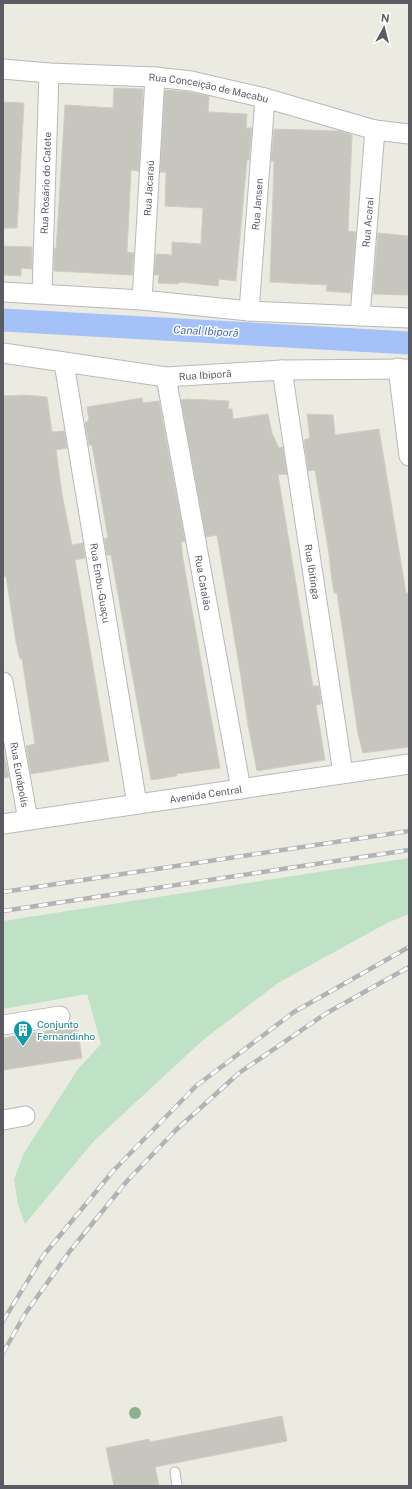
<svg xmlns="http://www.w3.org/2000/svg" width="412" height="1489" font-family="'Public Sans',sans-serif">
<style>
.green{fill:#bfe2c7}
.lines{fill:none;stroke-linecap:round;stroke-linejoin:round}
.canal{stroke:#a5c2f8;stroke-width:23}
.building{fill:#c7c6be;stroke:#d0cec0}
.lane-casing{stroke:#b7b8bd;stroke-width:11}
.street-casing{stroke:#b7b8bd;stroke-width:21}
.lane{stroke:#fff;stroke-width:9}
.street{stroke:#fff;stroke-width:19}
.rail-casing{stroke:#b2b3b3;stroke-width:4.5}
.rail{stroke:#fff;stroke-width:3;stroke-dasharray:9;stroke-linecap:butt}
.tree{fill:#8bb08f}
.labels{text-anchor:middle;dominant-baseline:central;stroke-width:3;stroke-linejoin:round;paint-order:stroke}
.street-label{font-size:10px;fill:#5a5c61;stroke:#fff}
.culture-label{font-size:10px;fill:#0d838f;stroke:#fff;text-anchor:start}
.water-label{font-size:11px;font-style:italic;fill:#4b69b8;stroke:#fff}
</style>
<rect width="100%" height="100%" fill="#ecebe1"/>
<path class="green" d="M409 858V914L387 923 278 983 203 1040 94 1141 25 1224 18 1205 14 1179 24 1153 78 1069 101 1044 87 994 3 1009V921Z"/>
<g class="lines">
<path class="canal" d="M3 320 409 343"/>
</g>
<g class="building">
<path d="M114 88 143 89 139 171 131 170 130 190 127 252 134 253 132 275 54 271V249L56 248 58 220 65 105 113 108Z"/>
<path d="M165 90 189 92 209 96 208 112 247 114 246 128H252L249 160H247L236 281 219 279 218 286 179 282V284L158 283 159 275H154L156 254 172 255V242L201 244 203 208 165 206 166 172H160Z"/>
<path d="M3 102 24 103 17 228H3Z"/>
<path d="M274 129 340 131 352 135 348 231 356 232 351 293 326 291 327 285 270 282 274 161H271Z"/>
<path d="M378 233 409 236V295L373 294Z"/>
<path d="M3 246 32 247V269L21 268V276L3 275Z"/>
<path d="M23 395 47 397 52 432 64 431 67 448 56 450 62 494 72 545 83 543 85 558 75 560 109 761 31 774 26 746 35 744 22 659H20L16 642 6 576 3 577V396Z"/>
<path d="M142 398 143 403 159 401 185 541 181 542 183 559 220 768 176 774 177 776 151 780 111 555H107L104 539 108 538 92 445H89L85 423 89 420 87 407Z"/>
<path d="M188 399 229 401 228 409H232L233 419 268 414 272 433 279 448 283 447 287 474 278 475 313 686H319L321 704 316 705 325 760 257 771 248 725 240 671 217 535 206 537 181 400Z"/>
<path d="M307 414 333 415 335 435 379 429 406 593H409V747L363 753 358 734 337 593H334L331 573 329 554 315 470 308 471 304 440 310 438Z"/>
<path d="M3 749 9 777 3 778Z"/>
<path d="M77 1026 82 1058 3 1070V1038Z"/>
<path d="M282 1416 287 1441 155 1467 159 1486H114L106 1448 149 1439 150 1442Z"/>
</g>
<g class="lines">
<g class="lane-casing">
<path id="lane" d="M175 1472 177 1486"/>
</g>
<g class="street-casing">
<g id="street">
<path id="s1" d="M3 69 49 73 155 77 191 81 265 98 375 130 409 134"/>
<path d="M3 292 142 300 249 311 409 318"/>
<path id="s2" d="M42 293 49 73"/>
<path id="s3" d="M142 300 155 77"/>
<path id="s4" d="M249 311 265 98"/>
<path id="s5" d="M360 316 375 130"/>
<path id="s6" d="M3 353 166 377 282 370 409 369"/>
<path id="s7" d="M64 363 137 804"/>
<path d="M398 368 409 456"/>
<path id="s8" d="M282 370 343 773"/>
<path id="s9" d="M166 377 241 789"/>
<path id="s10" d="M3 682 28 820"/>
<path id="s11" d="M3 824 409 764"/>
<path d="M3 1025 60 1016"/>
<path d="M3 1120 25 1116"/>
</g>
</g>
<use href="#lane" class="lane"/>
<use href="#street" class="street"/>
<g class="rail-casing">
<g id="rail">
<path d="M3 892 409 831"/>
<path d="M3 911 409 850"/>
<path d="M3 1321 43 1256 113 1171 196 1086 294 1012 409 947"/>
<path d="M3 1353 25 1314 70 1251 127 1181 176 1130 239 1073 325 1014 409 967"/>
</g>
</g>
<use href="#rail" class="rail"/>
</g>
<circle class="tree" cx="135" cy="1413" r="6"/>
<defs>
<g id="building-pin" transform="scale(1)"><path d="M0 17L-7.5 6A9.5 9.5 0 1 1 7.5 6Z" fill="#0f9aa8" stroke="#fff"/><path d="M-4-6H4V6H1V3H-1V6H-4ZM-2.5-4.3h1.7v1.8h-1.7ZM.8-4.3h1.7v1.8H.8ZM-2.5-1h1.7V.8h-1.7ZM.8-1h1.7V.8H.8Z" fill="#fff"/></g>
</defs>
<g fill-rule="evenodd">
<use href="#building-pin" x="23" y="1030"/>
</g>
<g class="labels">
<g class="street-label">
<text stroke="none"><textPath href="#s1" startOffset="207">Rua Conceição de Macabu</textPath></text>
<text stroke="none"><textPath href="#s2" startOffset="110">Rua Rosário do Catete</textPath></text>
<text stroke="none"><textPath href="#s3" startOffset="112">Rua Jacaraú</textPath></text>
<text stroke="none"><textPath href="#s4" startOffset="107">Rua Jansen</textPath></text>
<text stroke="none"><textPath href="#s5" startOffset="94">Rua Acaraí</textPath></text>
<text stroke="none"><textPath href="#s6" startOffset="204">Rua Ibiporã</textPath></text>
<text stroke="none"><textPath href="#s8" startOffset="204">Rua Ibitinga</textPath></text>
<text stroke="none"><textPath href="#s7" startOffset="223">Rua Embu-Guaçu</textPath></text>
<text stroke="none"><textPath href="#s9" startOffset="209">Rua Catalão</textPath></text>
<text stroke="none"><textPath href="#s10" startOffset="94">Rua Eunápolis</textPath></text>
<text stroke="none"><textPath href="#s11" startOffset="205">Avenida Central</textPath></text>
</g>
<g class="culture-label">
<text x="37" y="1024">Conjunto<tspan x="37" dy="12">Fernandinho</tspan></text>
</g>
<g class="water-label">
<text transform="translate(206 331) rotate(3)">Canal Ibiporã</text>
</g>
</g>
<rect width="412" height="1489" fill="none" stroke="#5a5c61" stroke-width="8"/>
<g transform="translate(384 28) rotate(7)" stroke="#ffffff" stroke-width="3" paint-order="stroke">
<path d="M0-3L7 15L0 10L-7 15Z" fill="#5a5c61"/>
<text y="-6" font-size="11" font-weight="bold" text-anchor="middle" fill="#5a5c61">N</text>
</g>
</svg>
